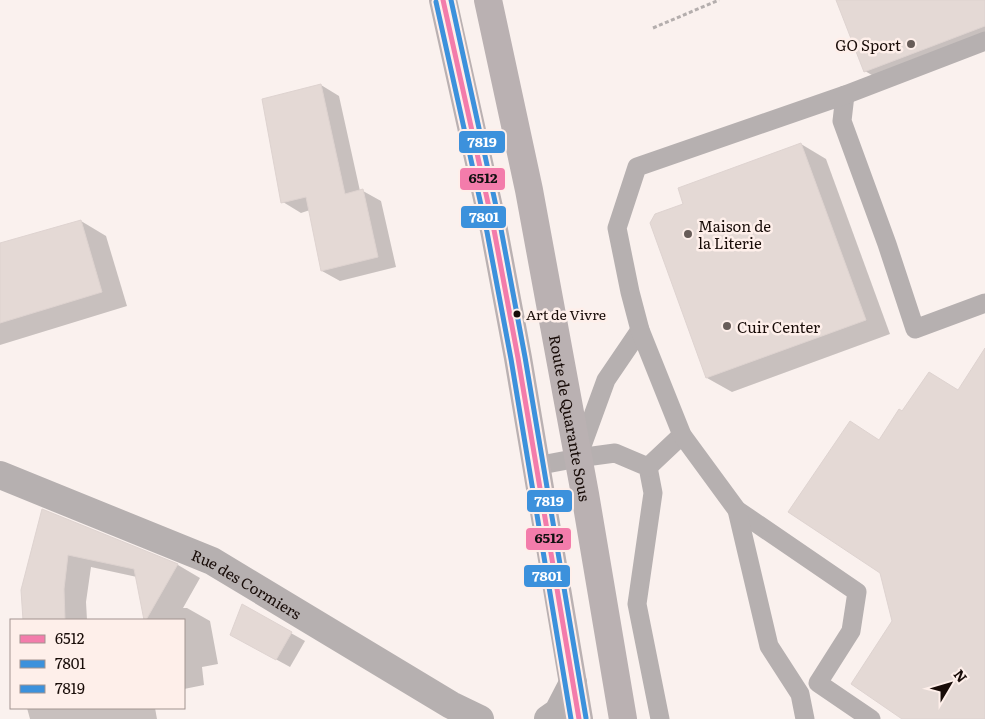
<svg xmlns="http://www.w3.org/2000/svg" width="985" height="719" font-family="Literata,serif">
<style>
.shadow{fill:#0003}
.building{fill:#e4d9d5;stroke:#ded3d0}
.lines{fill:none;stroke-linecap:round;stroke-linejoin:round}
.path{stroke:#b4aead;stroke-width:3;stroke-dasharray:4 2.5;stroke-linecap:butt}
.service{stroke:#b6b0b0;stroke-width:19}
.minor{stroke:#b6b0b0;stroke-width:28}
.primary{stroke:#bab1b2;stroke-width:28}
.bus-1-casing{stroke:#feefea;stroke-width:9}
.bus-2-casing{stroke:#feefea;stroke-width:9}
.bus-3-casing{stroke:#feefea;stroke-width:9}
.bus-1{stroke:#f37cab;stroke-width:5}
.bus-2{stroke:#3c91dc;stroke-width:5}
.bus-3{stroke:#3c91dc;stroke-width:5}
.poi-dot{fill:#675c58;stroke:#feefea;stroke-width:2}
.bus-dot{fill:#180c08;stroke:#feefea;stroke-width:2}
.labels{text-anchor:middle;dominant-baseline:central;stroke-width:5;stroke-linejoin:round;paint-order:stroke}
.bus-label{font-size:14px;fill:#180c08;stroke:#feefea;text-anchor:start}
.poi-label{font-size:15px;fill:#180c08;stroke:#feefea;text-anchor:start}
.street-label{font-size:15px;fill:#180c08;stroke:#feefea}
.line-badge{stroke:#feefea;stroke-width:2}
.badge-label{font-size:14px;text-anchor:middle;font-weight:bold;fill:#fff}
.pale-badge-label{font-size:14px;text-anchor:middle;font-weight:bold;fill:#111}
</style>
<rect width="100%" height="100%" fill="#faf1ee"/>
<g class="shadow">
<path d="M837 0H985V49L889 85 865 71Z"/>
<path d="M321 85 339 96 360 191H363L381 201 396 267 340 281 322 271 310 210 301 213 283 202Z"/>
<path d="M801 144 826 159 890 334 732 392 707 378 652 223Z"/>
<path d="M81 221 106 236 127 306 0 345V244Z"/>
<path d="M43 511 178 565 200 578 183 608H187L210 621 218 664 202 667 204 685 184 689V620H146L137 577 91 567 86 602 87 620H24L22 590Z"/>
<path d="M243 606 305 641 290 667 246 643Z"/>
<path d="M27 708H155L157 719H30Z"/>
</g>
<g class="building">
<path d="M836 0H985V26L864 72Z"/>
<path d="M321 84 345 194 363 189 378 257 321 271 306 197 281 203 262 99Z"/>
<path d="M801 143 866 320 706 378 650 223 655 214 683 204 678 188Z"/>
<path d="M81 220 102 292 0 323V243Z"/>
<path d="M985 348V719H902L851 684 892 621 880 573 788 512 850 421 879 440 899 409 902 411 929 372 958 390Z"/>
<path d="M42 509 178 564 146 620H144L134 569 68 555 64 589 65 620H23L21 590Z"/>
<path d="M242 604 292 632 276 660 230 635Z"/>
</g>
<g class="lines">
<path class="path" d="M653 28 719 0"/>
<g class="service">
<path d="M845 95 842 121 887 244 915 329 985 303"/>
<path d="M579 454 606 380 640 330"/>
<path d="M536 466 578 458 615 453 648 467 653 493 637 604 660 719"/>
<path d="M648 467 682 435"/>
<path d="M737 510 857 592 851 631 818 683 871 719"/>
<path d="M805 719 800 694 769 646 737 510 682 435 640 330 630 292 617 228 637 167 845 95 985 41"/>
</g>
<g class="minor">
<path id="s1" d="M0 475 212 561 451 705 480 719"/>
<path d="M548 719 558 712 573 683"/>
</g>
<g class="primary">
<path d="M443 0 494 230 518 358 579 719"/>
<path id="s2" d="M488 0 529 190 585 494 623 719"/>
</g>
<g class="bus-1-casing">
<path id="bus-1" d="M443 0 494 230 518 358 579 719"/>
</g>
<g class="bus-2-casing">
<path id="bus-2" d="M436 2 487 232 511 359 571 719"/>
</g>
<g class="bus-3-casing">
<path id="bus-3" d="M451 0 501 229 525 357 586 718"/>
</g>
<use href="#bus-1" class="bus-1"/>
<use href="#bus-2" class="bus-2"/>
<use href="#bus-3" class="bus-3"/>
</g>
<g class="poi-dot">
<circle cx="911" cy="44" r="5"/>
<circle cx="688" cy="234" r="5"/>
<circle cx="727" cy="326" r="5"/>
</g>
<circle class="bus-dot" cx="517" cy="314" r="4.5"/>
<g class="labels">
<g class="bus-label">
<text x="526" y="314">Art de Vivre</text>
</g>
<g class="poi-label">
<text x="901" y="44" text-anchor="end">GO Sport</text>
<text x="698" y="225">Maison de<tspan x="698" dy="17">la Literie</tspan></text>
<text x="737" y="326">Cuir Center</text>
</g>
<g class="street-label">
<text stroke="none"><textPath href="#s2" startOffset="426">Route de Quarante Sous</textPath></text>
<text stroke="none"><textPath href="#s1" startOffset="270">Rue des Cormiers</textPath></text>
</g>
</g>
<g class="line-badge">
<rect x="458" y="130" width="48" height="24" rx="5" fill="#3c91dc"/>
<rect x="459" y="167" width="47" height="24" rx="5" fill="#f37cab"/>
<rect x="460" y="205" width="47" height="24" rx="5" fill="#3c91dc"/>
<rect x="526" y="489" width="47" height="24" rx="5" fill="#3c91dc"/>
<rect x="525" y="527" width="47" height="24" rx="5" fill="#f37cab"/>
<rect x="523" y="564" width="48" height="24" rx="5" fill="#3c91dc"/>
</g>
<g class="badge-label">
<text x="482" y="147">7819</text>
<text x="484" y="222">7801</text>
<text x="549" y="506">7819</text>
<text x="547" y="581">7801</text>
</g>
<g class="pale-badge-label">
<text x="483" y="183">6512</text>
<text x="549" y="543">6512</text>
</g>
<rect x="10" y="619" width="175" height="90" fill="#feefea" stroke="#a29490"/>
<rect x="20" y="635" width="25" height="8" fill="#f37cab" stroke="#a29490"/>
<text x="55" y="644" font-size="15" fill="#180c08">6512</text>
<rect x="20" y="660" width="25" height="8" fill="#3c91dc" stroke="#a29490"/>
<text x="55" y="669" font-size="15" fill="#180c08">7801</text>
<rect x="20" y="685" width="25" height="8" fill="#3c91dc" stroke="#a29490"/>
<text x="55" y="694" font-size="15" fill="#180c08">7819</text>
<g transform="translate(950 684) rotate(52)" stroke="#feefea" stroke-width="4" paint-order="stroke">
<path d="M0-4L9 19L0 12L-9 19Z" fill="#180c08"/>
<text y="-8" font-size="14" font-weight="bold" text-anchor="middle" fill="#180c08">N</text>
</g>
</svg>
